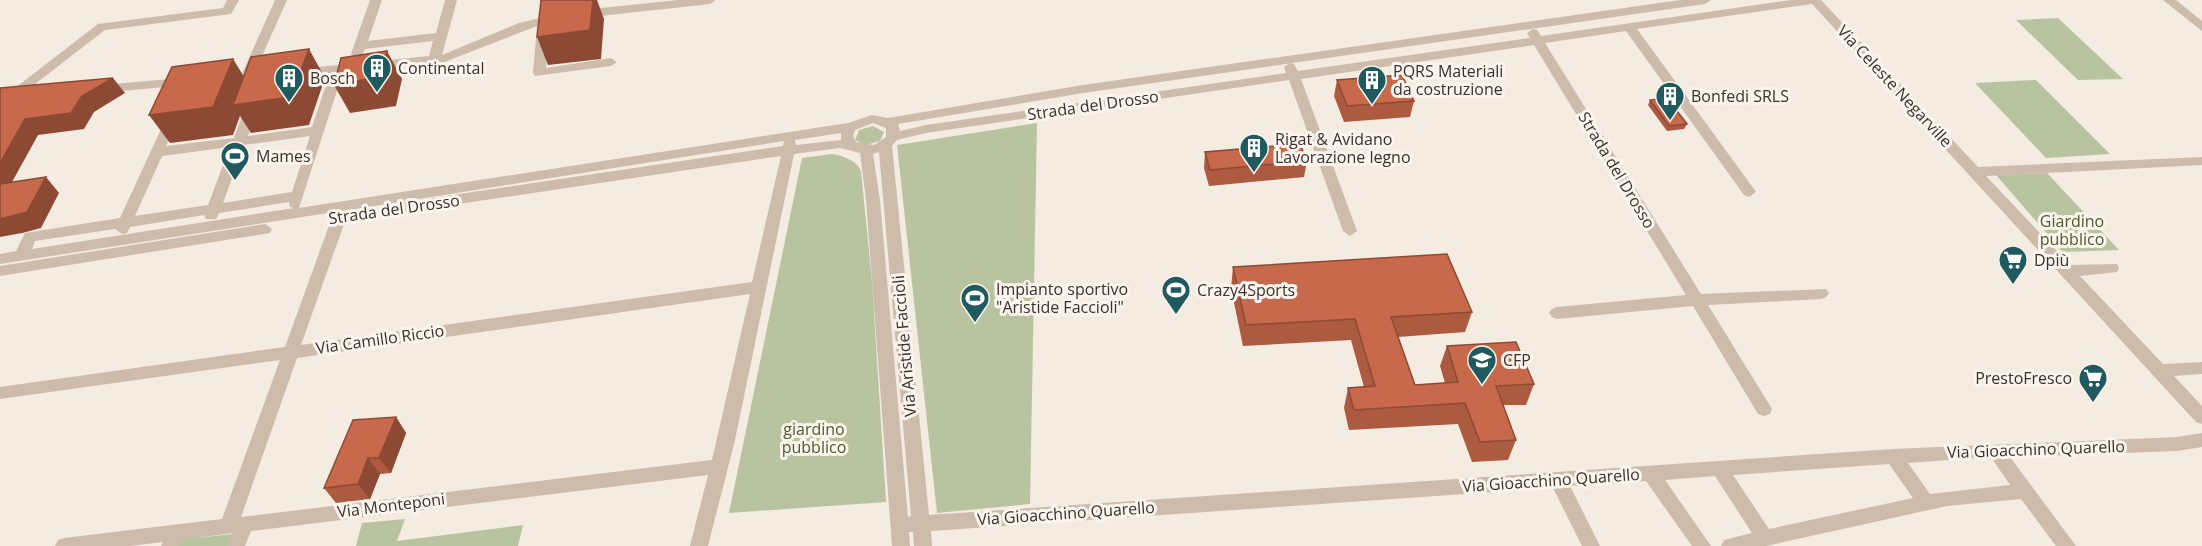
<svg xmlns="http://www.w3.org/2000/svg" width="2202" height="546" font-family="'Open Sans',sans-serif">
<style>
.green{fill:#b8c4a0}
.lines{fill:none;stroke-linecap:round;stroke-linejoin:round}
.minor{fill:#cdbbac;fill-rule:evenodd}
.wall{fill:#ac5a40}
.shaded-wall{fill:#8c4a34}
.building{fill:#c8694b;stroke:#8c4a34;stroke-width:1.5}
.labels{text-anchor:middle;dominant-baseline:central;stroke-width:6;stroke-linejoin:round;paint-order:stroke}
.poi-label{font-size:16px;fill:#3b302b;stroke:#fbf5ee;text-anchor:start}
.street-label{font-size:16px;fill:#3b302b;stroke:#fbf5ee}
.park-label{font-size:16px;fill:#4a5a2e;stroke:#fbf5ee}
</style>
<rect width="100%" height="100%" fill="#f4ebe1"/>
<g class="green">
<path d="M2058 18 2123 79 2078 80 2016 20Z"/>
<path d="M2035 80H2036L2110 154 2046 158 1975 83Z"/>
<path d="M1037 123 1030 504 937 513 897 145Z"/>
<path d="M873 126 884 132 880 141 866 145 855 140 859 130Z"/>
<path d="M832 154C843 156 856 160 861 171L872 281 886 502 729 513 802 158Z"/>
<path d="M2047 173 2119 250 2063 252 1996 175Z"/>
<path d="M405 519 397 541 523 525 518 546H356L362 523Z"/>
<path d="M232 534 228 546H174L177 540Z"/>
</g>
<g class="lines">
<g class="minor">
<path d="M227 0H239L231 14 105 30 13 101 8 102 2 98 98 24 223 8Z"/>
<path d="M275 0H287L254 74 252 77H244L242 74Z"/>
<path d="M370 0H382L368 41 436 33 445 0H457L442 55 519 23 544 17 550 21 546 68 611 58 617 62 611 66 535 76 533 73 537 26 442 63 343 72 299 208 848 123 872 115 888 118 1083 85 1680 0H1711L1705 4 1083 93 898 124 900 131 926 125 1286 73 1284 67 1290 63 1294 64 1298 71 1530 38 1527 33 1533 29 1537 30 1541 36 1791 0H1821L1978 167 2202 157V165L1986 176 2070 265 2117 264 2119 268 2117 272 2080 276 2163 364 2202 362V374L2174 376 2202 406V424L2196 422 1812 4 1637 29 1754 189 1756 192 1749 197 1744 195 1626 31 1545 43 1701 294 1826 289 1829 293 1826 297 1821 299 1708 305 1772 409 1770 414 1764 416 1758 414 1693 306 1557 319 1552 317 1549 313 1552 309 1557 307 1686 295 1534 45 1301 79 1357 231 1350 236 1343 231 1289 80 926 133 897 140 892 146 929 515 1893 449 2177 437 2202 433V447L2177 451 2010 457 2076 546H2056L2021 499 1947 506 1766 546H1721L1724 540 1752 533 1715 476 1665 480 1711 546H1692L1646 481 1570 486 1600 546H1582L1553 488 931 531 932 546H914L913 532H909L910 546H892L866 200 860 153 840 148 794 154 735 440 708 546H690L708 475 251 531 245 546H227L232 533 182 540 179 546H161L163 542 129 546H55L58 540 64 538 222 519 280 360 0 399V387L285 347 334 212 0 264V254L16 251 25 233 120 218 168 114H178L180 117 166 146 234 138 246 106 252 102 258 106 248 136 312 127 330 73 301 76 297 75V69L429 56 433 41 365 49 361 57H353L351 54ZM873 123 886 128V137L874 145 856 142 853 136 855 130ZM841 133V140L796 145 795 140ZM310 136 292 192 223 203 244 145ZM784 141 783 146 398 203 391 208 398 213 781 156 752 282 301 345 349 210ZM230 147 208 205 135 216 162 156ZM879 152 911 516 908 517 880 200 873 154ZM289 202 290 207 294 208 32 249 35 241 115 229 122 234 127 233 130 227 204 215 206 219H216L219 213ZM750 294 712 460 241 517 297 358ZM1991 457 2010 485 1930 494 1908 463ZM1889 464 1913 498 1769 529 1733 475Z"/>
<path d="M678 0H716L710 4 582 18 576 14 582 10Z"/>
<path d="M2163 0H2176L2202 21V31Z"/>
<path d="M182 78 186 79V85L101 93 95 89 101 85Z"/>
<path d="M265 224 272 229 270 233 0 276V266Z"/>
</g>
</g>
<g class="wall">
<path d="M1337 80 1414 101 1410 117 1344 122 1334 96Z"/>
<path d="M1650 100 1687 124 1684 129 1667 131 1648 105Z"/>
<path d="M1205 152 1307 161 1304 177 1209 186 1204 168Z"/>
<path d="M1233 267 1472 312 1465 332 1398 337 1415 385 1445 383 1440 366 1447 346 1534 384 1526 405H1503L1516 440 1508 460 1472 462 1458 424 1349 430 1344 408 1348 388 1364 387 1351 340 1243 346 1231 288Z"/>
<path d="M396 417 406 433 391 473 380 474 370 499 336 503 324 488Z"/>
</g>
<g class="shaded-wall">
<path d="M593 0H597L604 19 601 59 548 65 537 37Z"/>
<path d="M309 49 325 78 309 125 251 133 240 116 233 135 170 143 149 115 233 59 251 88Z"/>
<path d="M387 51 402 79 396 106 350 113 334 85Z"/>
<path d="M113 78 125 93 94 112 84 129 38 135 1 202 0 201V163L25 119 82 96Z"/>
<path d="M46 177 59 193 41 228 22 233 0 237V219Z"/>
<path d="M396 417 406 433 391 473 379 458Z"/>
<path d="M368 458 380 474 370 499 358 484Z"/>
</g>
<g class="building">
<path d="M541 0H593L590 30 537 37Z"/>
<path d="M309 49 291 97 233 105 251 57Z"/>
<path d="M387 51 381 77 334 85 341 58Z"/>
<path d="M233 59 213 107 149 115 172 67Z"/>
<path d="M1402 75 1414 101 1347 106 1337 80Z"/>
<path d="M113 78 82 96 71 113 25 119 0 163V88Z"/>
<path d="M1667 98 1687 124 1669 126 1650 100Z"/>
<path d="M1300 144 1307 161 1210 170 1205 152Z"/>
<path d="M46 177 27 212 0 219V184Z"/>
<path d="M1447 254 1472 312 1391 317 1415 385 1458 382 1447 346 1516 342 1534 384 1496 386 1516 440 1480 442 1465 403 1354 410 1348 388 1375 386 1355 319 1246 325 1233 267Z"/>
<path d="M396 417 379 458H368L358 484 324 488 353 420Z"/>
</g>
<defs>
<g id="building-pin" transform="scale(1.5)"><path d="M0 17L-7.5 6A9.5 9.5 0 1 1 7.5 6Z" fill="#1f5a5e" stroke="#fbf5ee"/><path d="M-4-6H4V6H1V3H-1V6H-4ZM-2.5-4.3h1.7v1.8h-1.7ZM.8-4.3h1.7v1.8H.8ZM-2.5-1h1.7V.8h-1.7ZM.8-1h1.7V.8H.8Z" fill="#fff"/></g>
<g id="stadium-pin" transform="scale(1.5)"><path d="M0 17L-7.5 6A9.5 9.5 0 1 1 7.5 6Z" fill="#1f5a5e" stroke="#fbf5ee"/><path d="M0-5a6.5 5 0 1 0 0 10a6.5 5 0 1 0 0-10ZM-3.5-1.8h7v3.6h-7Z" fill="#fff"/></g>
<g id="supermarket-pin" transform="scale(1.5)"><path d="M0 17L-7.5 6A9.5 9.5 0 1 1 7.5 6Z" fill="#1f5a5e" stroke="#fbf5ee"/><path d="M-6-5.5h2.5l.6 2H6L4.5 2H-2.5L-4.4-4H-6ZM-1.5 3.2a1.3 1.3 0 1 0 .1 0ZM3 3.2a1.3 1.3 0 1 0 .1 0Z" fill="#fff"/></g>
<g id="school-pin" transform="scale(1.5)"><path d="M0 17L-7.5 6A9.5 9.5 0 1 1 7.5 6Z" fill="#1f5a5e" stroke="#fbf5ee"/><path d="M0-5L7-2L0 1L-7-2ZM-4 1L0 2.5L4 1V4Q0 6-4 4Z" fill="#fff"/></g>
</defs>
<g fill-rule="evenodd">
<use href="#building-pin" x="377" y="68"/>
<use href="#building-pin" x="289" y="78"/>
<use href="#building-pin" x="1372" y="80"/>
<use href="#building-pin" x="1670" y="96"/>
<use href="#building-pin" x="1254" y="148"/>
<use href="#stadium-pin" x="235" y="156"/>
<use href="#supermarket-pin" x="2013" y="260"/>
<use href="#stadium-pin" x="1176" y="290"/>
<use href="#stadium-pin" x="975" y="298"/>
<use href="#school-pin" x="1482" y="360"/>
<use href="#supermarket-pin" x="2093" y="378"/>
</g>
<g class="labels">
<g class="poi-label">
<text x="398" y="68">Continental</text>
<text x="1393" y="71">PQRS Materiali<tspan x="1393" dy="18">da costruzione</tspan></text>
<text x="310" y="78">Bosch</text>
<text x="1691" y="96">Bonfedi SRLS</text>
<text x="1275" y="139">Rigat &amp; Avidano<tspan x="1275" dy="18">Lavorazione legno</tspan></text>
<text x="256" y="156">Mames</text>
<text x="2034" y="260">Dpiù</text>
<text x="996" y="289">Impianto sportivo<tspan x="996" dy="18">"Aristide Faccioli"</tspan></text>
<text x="1197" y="290">Crazy4Sports</text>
<text x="1503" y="360">CFP</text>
<text x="2072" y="378" text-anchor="end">PrestoFresco</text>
</g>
<g class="street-label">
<text transform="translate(1895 86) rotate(47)">Via Celeste Negarville</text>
<text transform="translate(1093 105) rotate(-8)">Strada del Drosso</text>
<text transform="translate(1617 170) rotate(59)">Strada del Drosso</text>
<text transform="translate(394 209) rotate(-8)">Strada del Drosso</text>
<text transform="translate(380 339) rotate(-8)">Via Camillo Riccio</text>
<text transform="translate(904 346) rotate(-95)">Via Aristide Faccioli</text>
<text transform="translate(2036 449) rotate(-2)">Via Gioacchino Quarello</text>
<text transform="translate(1551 480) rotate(-4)">Via Gioacchino Quarello</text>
<text transform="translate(391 505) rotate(-7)">Via Monteponi</text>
<text transform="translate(1066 513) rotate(-4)">Via Gioacchino Quarello</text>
</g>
<g class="park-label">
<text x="2072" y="221">Giardino<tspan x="2072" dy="18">pubblico</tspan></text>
<text x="814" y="429">giardino<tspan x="814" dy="18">pubblico</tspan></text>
</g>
</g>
</svg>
